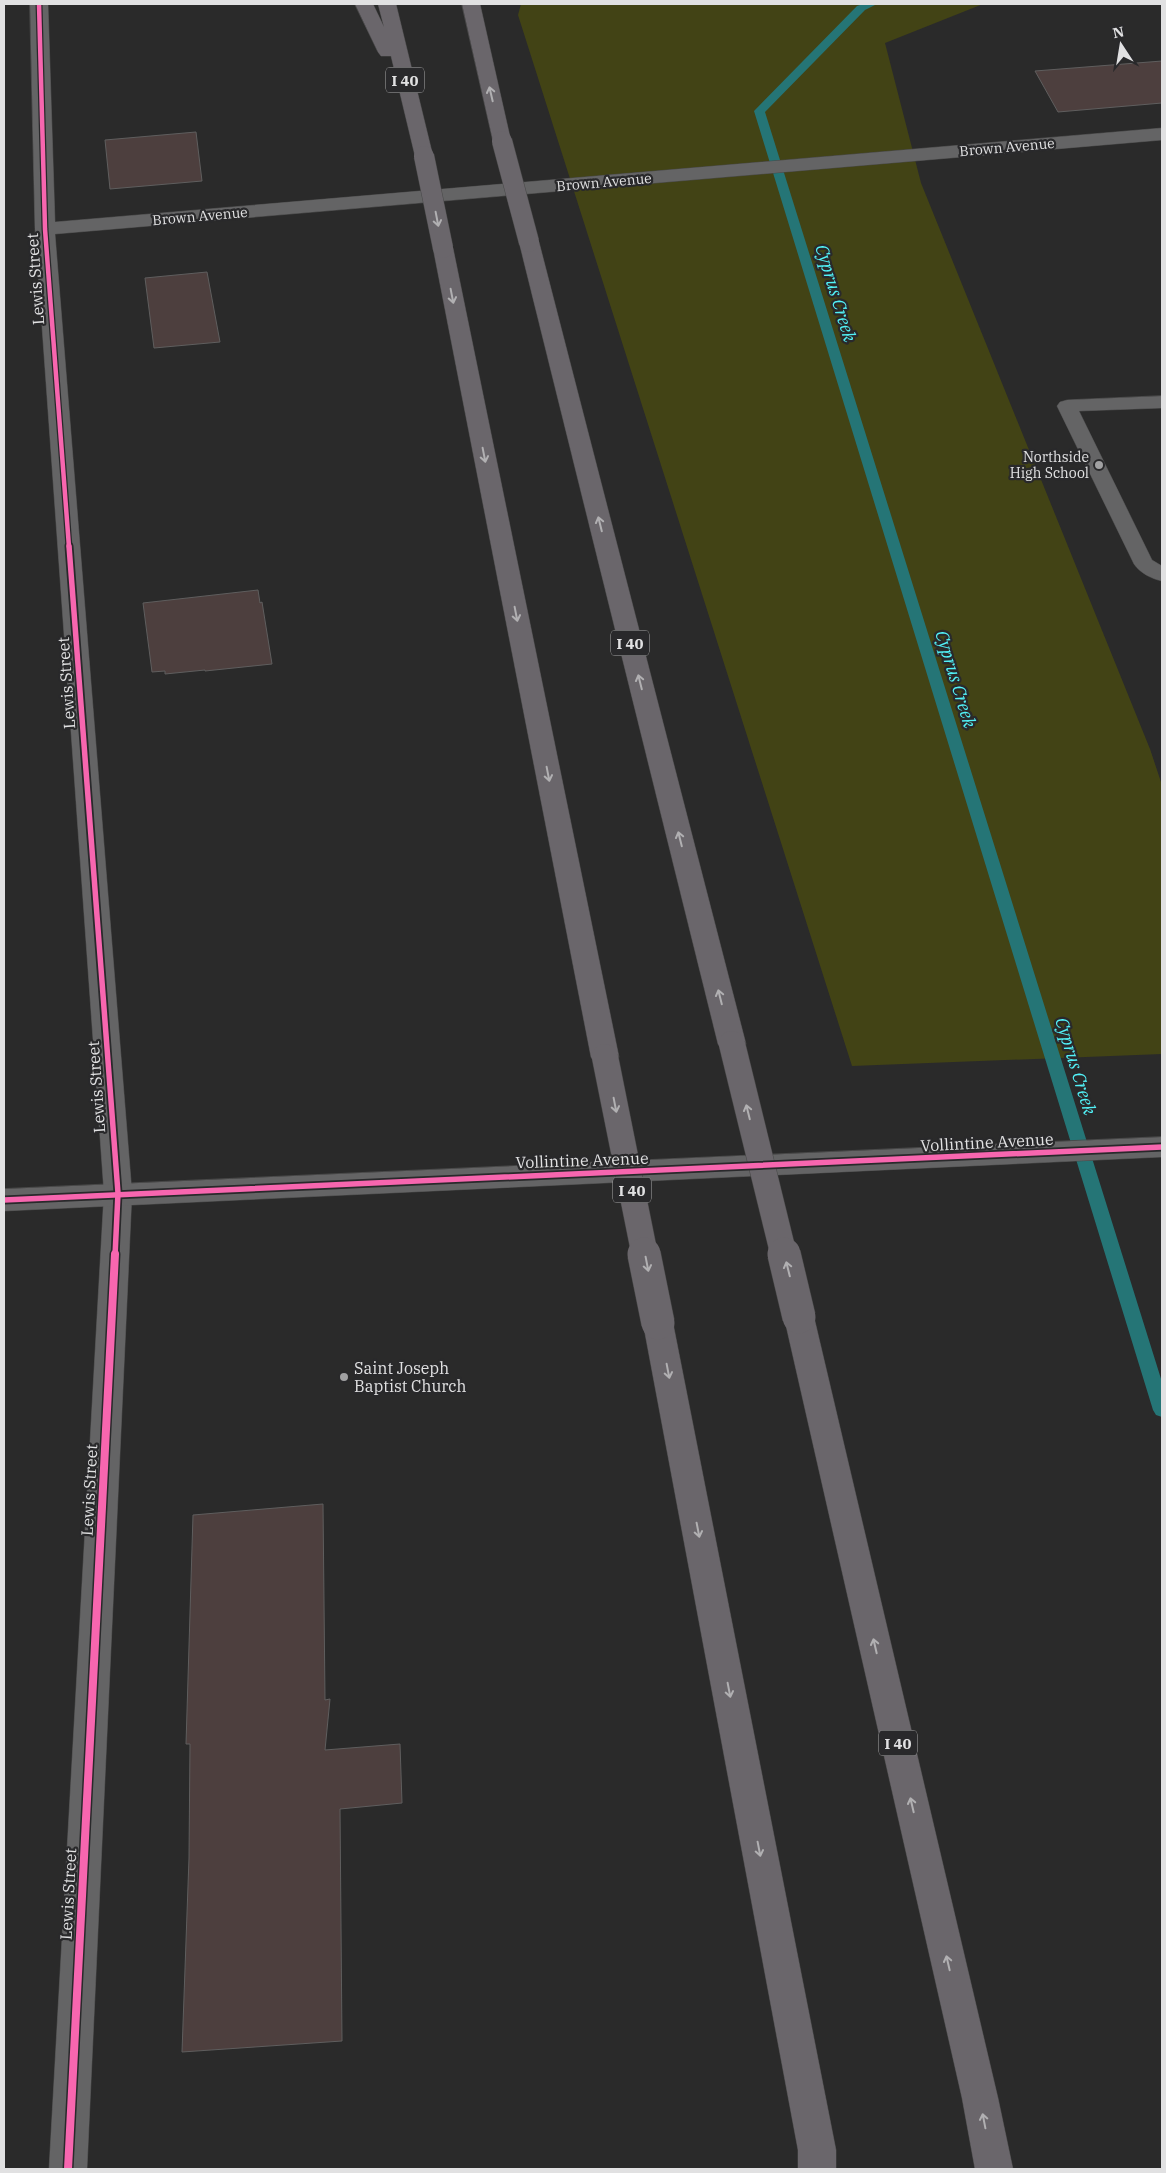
<svg xmlns="http://www.w3.org/2000/svg" width="1166" height="2173" font-family="'IBM Plex Serif',serif">
<style>
.green{fill:#424315}
.lines{fill:none;stroke-linecap:round;stroke-linejoin:round}
.stream{fill:#257576;fill-rule:evenodd}
.building{fill:#4d3f3e;stroke:#5f5e5e}
.service-casing{stroke:#484848;stroke-width:1}
.minor-casing{stroke:#484848;stroke-width:1}
.tertiary-casing{stroke:#484848;stroke-width:1}
.motorway-casing{stroke:#484848;stroke-width:1}
.service{fill:#646465;fill-rule:evenodd}
.minor{fill:#646465;fill-rule:evenodd}
.tertiary{fill:#646465;fill-rule:evenodd}
.motorway{fill:#6a666b;fill-rule:evenodd}
.motorway-bridge-far2-casing{stroke:#484848;stroke-width:21;stroke-linecap:butt}
.motorway-bridge-far1-casing{stroke:#484848;stroke-width:27;stroke-linecap:butt}
.motorway-bridge-casing{stroke:#484848;stroke-width:34;stroke-linecap:butt}
.motorway-bridge-far2{stroke:#6a666b;stroke-width:20}
.motorway-bridge-far1{stroke:#6a666b;stroke-width:26}
.motorway-bridge{stroke:#6a666b;stroke-width:33}
.cycleway-far2-casing{stroke:#29292b;stroke-width:7}
.cycleway-far1-casing{stroke:#29292b;stroke-width:9}
.cycleway-casing{stroke:#29292b;stroke-width:11}
.cycleway-far2{stroke:#f766af;stroke-width:4.5}
.cycleway-far1{stroke:#f766af;stroke-width:5.5}
.cycleway{stroke:#f766af;stroke-width:8}
.oneway{stroke:#b1b0b2}
.poi-dot{fill:#a1a1a2;stroke:#29292b;stroke-width:2}
.labels{text-anchor:middle;dominant-baseline:central;stroke-width:4.5;stroke-linejoin:round;paint-order:stroke}
.far-street-label{font-size:14px;fill:#e1e1e2;stroke:#29292b}
.far-poi-label{font-size:14px;fill:#e1e1e2;stroke:#29292b;text-anchor:end}
.shield{fill:#29292b;stroke:#aaaaab;stroke-width:1}
.shield-label{font-size:15px;font-weight:bold;fill:#e1e1e2}
.street-label{font-size:16px;fill:#e1e1e2;stroke:#29292b}
.poi-label{font-size:16px;fill:#e1e1e2;stroke:#29292b;text-anchor:start}
.water-label{font-size:18px;font-style:italic;fill:#52f2f7;stroke:#29292b}
</style>
<rect width="100%" height="100%" fill="#2a2a2a"/>
<path class="green" d="M521 4H983L885 43 921 183 1150 749 1162 785V1054L852 1066 518 15Z"/>
<g class="lines">
<path class="stream" d="M863 4H877L865 10 765 112 1162 1382V1417L1156 1415 1153 1410 754 111 857 6Z"/>
</g>
<g class="building">
<path d="M1162 61V103L1058 112 1035 71Z"/>
<path d="M196 132 202 181 110 189 105 140Z"/>
<path d="M207 272 220 342 154 348 145 278Z"/>
<path d="M258 590 260 603 262 602 272 664 205 671V670L165 674V671L152 672 143 603Z"/>
<path d="M323 1504 325 1700 330 1699 325 1750 400 1744 402 1803 340 1809 342 2041 182 2052 189 1858 190 1744H186L193 1515Z"/>
</g>
<g class="lines">
<g class="service-casing">
<path id="service" d="M1162 396V408L1079 411 1152 560 1162 566V581C1152 579 1140 573 1134 564L1057 406 1060 402 1067 400Z"/>
</g>
<g class="minor-casing">
<path id="minor" d="M30 4H48L55 222 1162 128V140L55 234 132 1193 87 2169H49L104 1193 35 229Z"/>
</g>
<g class="tertiary-casing">
<path id="tertiary" d="M1162 1137V1157L4 1211V1189Z"/>
</g>
<g class="motorway-casing">
<g id="motorway">
<path d="M355 4H373L384 27 378 4H396L433 156 431 160 424 162 417 160 415 156 391 56H381L378 52Z"/>
<path d="M462 4H480L511 141 509 145 502 147 495 145 493 141Z"/>
<path d="M529 236 536 238 539 242 746 1044 742 1051 732 1054 722 1051 718 1044 519 242 522 238Z"/>
<path d="M443 242 450 244 453 248 619 1057 615 1064 605 1067 595 1064 591 1057 433 248 436 244Z"/>
<path d="M799 1305 809 1309 814 1317 998 2098 1013 2169H975L962 2098 784 1317 789 1309Z"/>
<path d="M658 1311 669 1315 673 1323 836 2150V2169H798V2150L643 1323 647 1315Z"/>
</g>
</g>
<use href="#service" class="service"/>
<use href="#minor" class="minor"/>
<use href="#tertiary" class="tertiary"/>
<use href="#motorway" class="motorway"/>
<g class="motorway-bridge-far2-casing">
<g id="motorway-bridge-far2">
<path d="M502 141 529 242"/>
<path d="M424 156 443 248"/>
</g>
</g>
<g class="motorway-bridge-far1-casing">
<g id="motorway-bridge-far1">
<path d="M732 1044 784 1256"/>
<path d="M605 1057 645 1256"/>
</g>
</g>
<g class="motorway-bridge-casing">
<g id="motorway-bridge">
<path d="M644 1254 658 1323"/>
<path d="M784 1254 799 1317"/>
</g>
</g>
<use href="#motorway-bridge-far2" class="motorway-bridge-far2"/>
<use href="#motorway-bridge-far1" class="motorway-bridge-far1"/>
<use href="#motorway-bridge" class="motorway-bridge"/>
<g class="cycleway-far2-casing">
<path id="cycleway-far2" d="M39 4 45 229 69 547"/>
</g>
<g class="cycleway-far1-casing">
<g id="cycleway-far1">
<path d="M69 546 118 1193 115 1256"/>
<path d="M4 1200 1162 1147"/>
</g>
</g>
<g class="cycleway-casing">
<path id="cycleway" d="M68 2169 115 1254"/>
</g>
<use href="#cycleway-far2" class="cycleway-far2"/>
<use href="#cycleway-far1" class="cycleway-far1"/>
<use href="#cycleway" class="cycleway"/>
</g>
<defs><path id="oneway-shaft" d="M-6 0H5M1.5-3L5.5 0L1.5 3" fill="none" stroke-width="1.6" stroke-linecap="round" stroke-linejoin="round" transform="scale(1.25)"/></defs>
<g class="oneway">
<use href="#oneway-shaft" transform="translate(491 94) rotate(-103)"/>
<use href="#oneway-shaft" transform="translate(437 219) rotate(79)"/>
<use href="#oneway-shaft" transform="translate(452 296) rotate(79)"/>
<use href="#oneway-shaft" transform="translate(484 455) rotate(79)"/>
<use href="#oneway-shaft" transform="translate(600 524) rotate(-104)"/>
<use href="#oneway-shaft" transform="translate(516 614) rotate(79)"/>
<use href="#oneway-shaft" transform="translate(640 682) rotate(-104)"/>
<use href="#oneway-shaft" transform="translate(548 774) rotate(79)"/>
<use href="#oneway-shaft" transform="translate(680 839) rotate(-104)"/>
<use href="#oneway-shaft" transform="translate(720 997) rotate(-104)"/>
<use href="#oneway-shaft" transform="translate(615 1105) rotate(79)"/>
<use href="#oneway-shaft" transform="translate(748 1112) rotate(-104)"/>
<use href="#oneway-shaft" transform="translate(647 1264) rotate(79)"/>
<use href="#oneway-shaft" transform="translate(788 1269) rotate(-104)"/>
<use href="#oneway-shaft" transform="translate(668 1371) rotate(79)"/>
<use href="#oneway-shaft" transform="translate(698 1530) rotate(79)"/>
<use href="#oneway-shaft" transform="translate(875 1646) rotate(-103)"/>
<use href="#oneway-shaft" transform="translate(729 1690) rotate(79)"/>
<use href="#oneway-shaft" transform="translate(912 1805) rotate(-103)"/>
<use href="#oneway-shaft" transform="translate(759 1849) rotate(79)"/>
<use href="#oneway-shaft" transform="translate(948 1963) rotate(-103)"/>
<use href="#oneway-shaft" transform="translate(984 2121) rotate(-101)"/>
</g>
<g class="poi-dot">
<circle cx="1099" cy="465" r="5"/>
<circle cx="344" cy="1377" r="5"/>
</g>
<g class="labels">
<g class="far-street-label">
<text transform="translate(1007 147) rotate(-5)">Brown Avenue</text>
<text transform="translate(604 182) rotate(-5)">Brown Avenue</text>
<text transform="translate(200 216) rotate(-5)">Brown Avenue</text>
</g>
<g class="far-poi-label">
<text x="1089" y="457">Northside<tspan x="1089" dy="16">High School</tspan></text>
</g>
<g class="shield">
<rect x="386" y="67.5" width="38" height="25" rx="4"/>
<rect x="611" y="630.5" width="38" height="25" rx="4"/>
<rect x="613" y="1177.5" width="38" height="25" rx="4"/>
<rect x="879" y="1730.5" width="38" height="25" rx="4"/>
</g>
<g class="shield-label">
<text x="405" y="80">I 40</text>
<text x="630" y="643">I 40</text>
<text x="632" y="1190">I 40</text>
<text x="898" y="1743">I 40</text>
</g>
<g class="street-label">
<text transform="translate(35 279) rotate(-94)">Lewis Street</text>
<text transform="translate(66 683) rotate(-94)">Lewis Street</text>
<text transform="translate(96 1087) rotate(-94)">Lewis Street</text>
<text transform="translate(987 1142) rotate(-3)">Vollintine Avenue</text>
<text transform="translate(582 1160) rotate(-2)">Vollintine Avenue</text>
<text transform="translate(89 1490) rotate(-87)">Lewis Street</text>
<text transform="translate(68 1894) rotate(-87)">Lewis Street</text>
</g>
<g class="poi-label">
<text x="354" y="1368">Saint Joseph<tspan x="354" dy="18">Baptist Church</tspan></text>
</g>
<g class="water-label">
<text transform="translate(836 293) rotate(73)">Cyprus Creek</text>
<text transform="translate(956 679) rotate(73)">Cyprus Creek</text>
<text transform="translate(1076 1066) rotate(73)">Cyprus Creek</text>
</g>
</g>
<rect width="1166" height="2173" fill="none" stroke="#e1e1e2" stroke-width="10"/>
<g transform="translate(1121 45) rotate(348)" stroke="#29292b" stroke-width="4" paint-order="stroke">
<path d="M0-4L9 19L0 12L-9 19Z" fill="#e1e1e2"/>
<text y="-8" font-size="14" font-weight="bold" text-anchor="middle" fill="#e1e1e2">N</text>
</g>
</svg>
